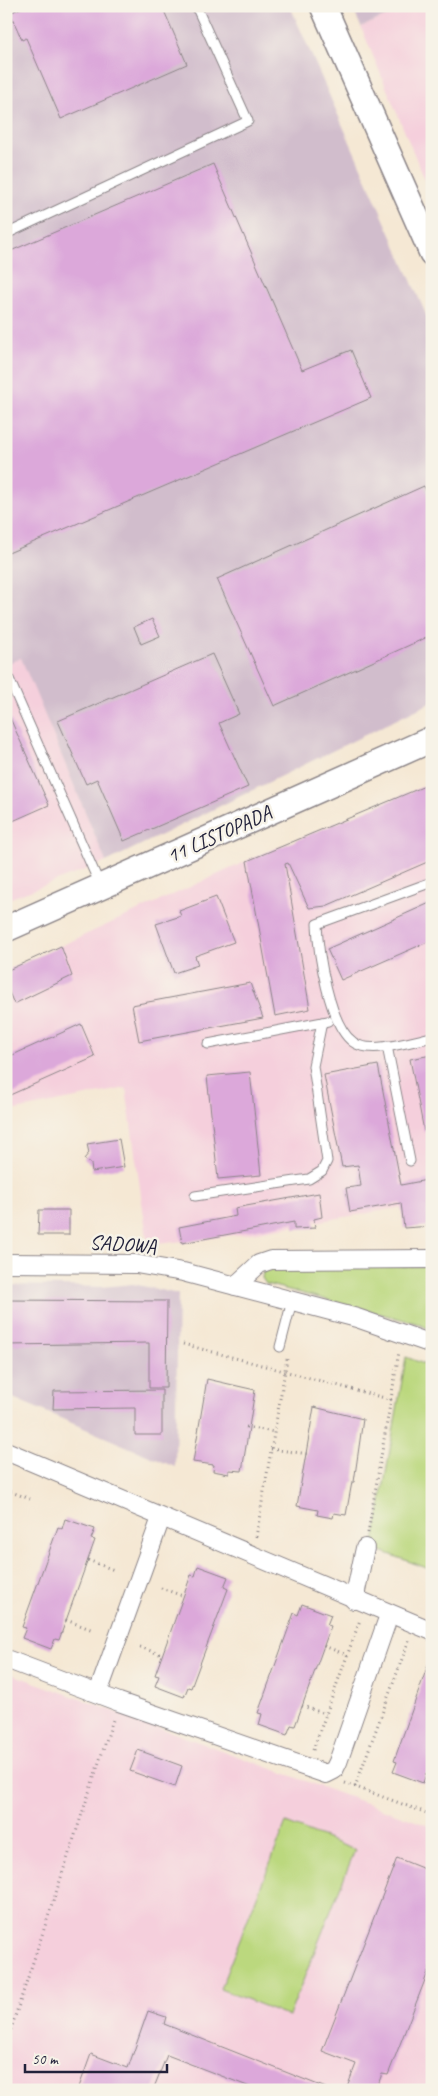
<svg xmlns="http://www.w3.org/2000/svg" width="438" height="2096" font-family="Caveat,sans-serif">
<style>
.built{fill:#f5cfdc}
.industrial{fill:#d1bdcc}
.green{fill:#bbd87e;stroke:#6e7d5c}
.building{fill:#dca8da}
.lines{fill:none;stroke-linecap:round;stroke-linejoin:round}
.lane-casing{stroke:#8c8588;stroke-width:11}
.street-casing{stroke:#8c8588;stroke-width:20}
.secondary-casing{stroke:#8c8588;stroke-width:28}
.path{stroke:#8c8588;stroke-width:3;stroke-dasharray:1 4;stroke-linecap:butt}
.lane{stroke:#fff;stroke-width:9}
.street{stroke:#fff;stroke-width:18}
.secondary{stroke:#fff;stroke-width:25}
.labels{text-anchor:middle;dominant-baseline:central;stroke-width:5;stroke-linejoin:round;paint-order:stroke}
.street-label{font-size:21px;fill:#22223b;stroke:#f7f3e8}
</style>
<rect width="100%" height="100%" fill="#f7f3e8"/>
<filter id="ink" filterUnits="userSpaceOnUse"><feTurbulence type="fractalNoise" baseFrequency=".02" numOctaves="2"/><feDisplacementMap in="SourceGraphic" scale="10" xChannelSelector="R" yChannelSelector="G"/><feConvolveMatrix kernelMatrix="1 2 1 2 8 2 1 2 1" color-interpolation-filters="sRGB"/></filter>
<filter id="wash" filterUnits="userSpaceOnUse"><feTurbulence type="fractalNoise" baseFrequency=".0096" numOctaves="4" result="noise"/><feDisplacementMap in="SourceGraphic" scale="20" xChannelSelector="R" yChannelSelector="G"/><feGaussianBlur stdDeviation="1.12" result="paint"/><feColorMatrix in="noise" values="0 0 0 0 0 0 0 0 0 0 0 0 0 0 0 0 0 1.4 0 .05"/><feComposite in="paint" operator="in"/></filter>
<g filter="url(#wash)">
<rect width="100%" height="100%" fill="#f5e8d4"/>
<g class="built">
<path d="M410 6H432V197L361 27Z"/>
<path d="M21 657 106 862 6 900V664Z"/>
<path d="M432 783V1202L245 1234 148 1245 126 1088 6 1112V971L247 861Z"/>
<path d="M6 1672 432 1827V2090H6Z"/>
</g>
<g class="industrial">
<path d="M6 6H290L432 328V702L106 862 21 658 6 664Z"/>
<path d="M352 6H410L361 27Z"/>
<path d="M133 1284 178 1294 175 1467 6 1395V1285L102 1287Z"/>
</g>
<g class="green">
<path d="M432 1266V1330L416 1323 266 1284 262 1278 263 1272 271 1267Z"/>
<path d="M406 1357 432 1367V1570L373 1548Z"/>
<path d="M286 1823 355 1850 289 2016 220 1989Z"/>
</g>
<g id="blocks">
<g class="building">
<path d="M25 6H162L187 64 61 119 26 38 22 40 10 13Z"/>
<path d="M213 164 302 370 351 350 371 398 6 554V253Z"/>
<path d="M424 486 432 502V635L274 706 217 579Z"/>
<path d="M152 619 160 636 141 644 134 627Z"/>
<path d="M212 654 239 714 219 723 248 787 124 841 97 779 86 784 58 721Z"/>
<path d="M6 709 49 805 6 824Z"/>
<path d="M432 783V860L326 906 309 908 288 863 285 864 310 1009 275 1016 247 861Z"/>
<path d="M216 897 234 942 195 956 198 965 174 973 156 924 181 916 179 911Z"/>
<path d="M432 902V940L341 980 327 949Z"/>
<path d="M61 946 72 976 14 1004 6 985V971Z"/>
<path d="M250 983 263 1018 139 1041 132 1005Z"/>
<path d="M81 1024 95 1057 10 1095 6 1085V1058Z"/>
<path d="M432 1055V1131H424L410 1059Z"/>
<path d="M378 1065 401 1185 432 1179V1226L404 1228 401 1203 350 1212 346 1188 361 1186 358 1165 342 1167 324 1075Z"/>
<path d="M250 1072 261 1175 218 1179 207 1076Z"/>
<path d="M119 1139 124 1167 92 1172 91 1164 84 1159 89 1153 87 1144Z"/>
<path d="M319 1193 322 1217 314 1219 315 1228 294 1229V1222L182 1243 179 1227 236 1216 235 1208Z"/>
<path d="M39 1210H69V1235H38Z"/>
<path d="M6 1300 167 1301 166 1388H149V1343L6 1345Z"/>
<path d="M207 1379 255 1390 242 1471 229 1470V1474L213 1471 214 1465 193 1462Z"/>
<path d="M162 1390V1435H135V1408L53 1409 54 1391Z"/>
<path d="M314 1407 363 1419 354 1482H352L346 1515 334 1513 333 1518 317 1515 318 1510 297 1506Z"/>
<path d="M65 1519 95 1529 91 1539 95 1540 59 1640 55 1639 51 1649 22 1638 26 1628 22 1627 58 1527 62 1529Z"/>
<path d="M198 1566 228 1577 224 1587 228 1589 191 1688 188 1687 184 1697 155 1686 159 1676 155 1675 191 1575 195 1576Z"/>
<path d="M302 1604 331 1615 327 1625 331 1626 295 1726 291 1725 287 1735 259 1725 262 1714 258 1713 294 1613 298 1615Z"/>
<path d="M430 1659 432 1660V1774H426L423 1783 393 1772 397 1762 394 1761Z"/>
<path d="M138 1750 182 1766 175 1787 130 1771Z"/>
<path d="M397 1858 432 1872V1962L388 2075 382 2074 376 2090H346L356 2064 322 2051Z"/>
<path d="M148 2011 166 2017 164 2024 331 2090H258L167 2055 153 2090H78L91 2054 128 2068Z"/>
</g>
</g>
</g>
<g filter="url(#ink)">
<use href="#blocks" fill-opacity="0" stroke="#8c8588" stroke-width="1"/>
<g class="lines">
<g class="lane-casing">
<g id="lane">
<path d="M6 234 248 121 196 6"/>
<path d="M6 672 100 885"/>
<path d="M432 882 317 924C318 952 329 1025 353 1042 369 1055 413 1041 432 1037"/>
<path d="M208 1044 328 1021"/>
<path d="M387 1046 410 1161"/>
<path d="M195 1196 309 1179 322 1171 327 1161 313 1066 322 1022"/>
<path d="M280 1347 292 1301"/>
</g>
</g>
<g class="street-casing">
<g id="street">
<path d="M6 1263 136 1264 183 1272 357 1318 432 1344"/>
<path d="M235 1286 259 1264 271 1260 432 1259"/>
<path d="M6 1451 432 1631"/>
<path d="M354 1600 365 1548"/>
<path d="M6 1659 119 1702 326 1774 334 1770 338 1762 389 1615"/>
<path d="M98 1693 161 1518"/>
</g>
</g>
<g class="secondary-casing">
<g id="secondary">
<path d="M323 6 432 253"/>
<path d="M6 929 432 739"/>
</g>
</g>
<g class="path">
<path d="M183 1344 392 1400"/>
<path d="M246 1427 274 1432"/>
<path d="M271 1449 309 1454"/>
<path d="M6 1490 30 1499"/>
<path d="M368 1533 399 1352"/>
<path d="M256 1537 287 1359"/>
<path d="M88 1560 114 1570"/>
<path d="M161 1588 183 1596"/>
<path d="M66 1620 93 1630"/>
<path d="M324 1646 347 1655"/>
<path d="M140 1647 162 1655"/>
<path d="M302 1706 326 1714"/>
<path d="M313 1750 360 1620"/>
<path d="M345 1783 432 1815"/>
<path d="M355 1787 409 1640"/>
<path d="M6 2044 114 1717"/>
</g>
<use href="#lane" class="lane"/>
<use href="#street" class="street"/>
<use href="#secondary" class="secondary"/>
</g>
</g>
<g class="labels">
<g class="street-label">
<text transform="translate(219 834) rotate(-24)">11 LISTOPADA</text>
<text transform="translate(123 1244) rotate(4)">SADOWA</text>
</g>
</g>
<rect width="438" height="2096" fill="none" stroke="#f7f3e8" stroke-width="25"/>
<path d="M25 2064v8h142v-8" fill="none" stroke="#22223b" stroke-width="2.5"/>
<text x="32" y="2064" font-size="15" fill="#22223b" stroke="#f7f3e8" stroke-width="4" paint-order="stroke">50 m</text>
</svg>
